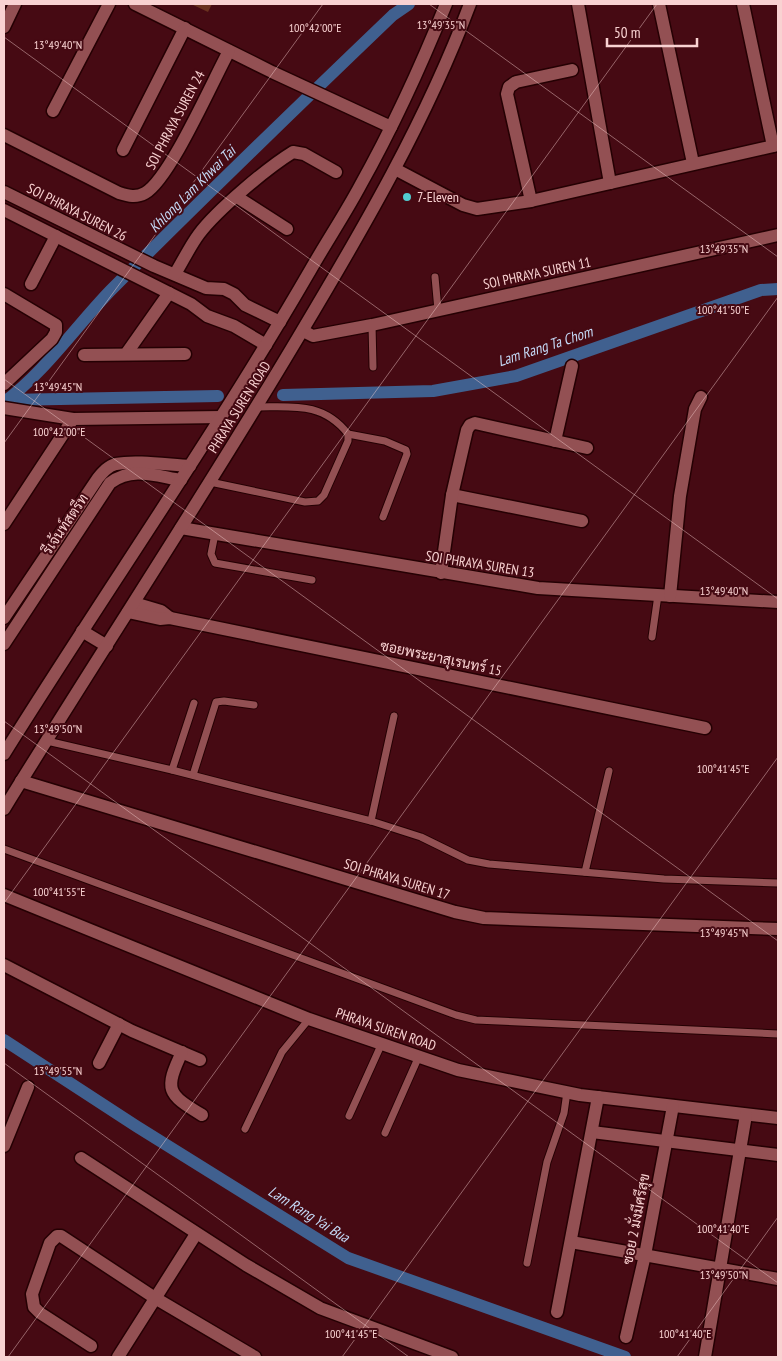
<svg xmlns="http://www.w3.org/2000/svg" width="782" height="1361" font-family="'PT Sans Narrow',Sarabun,sans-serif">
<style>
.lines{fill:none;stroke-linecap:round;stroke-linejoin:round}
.canal{stroke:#40608f;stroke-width:12}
.building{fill:#69311f}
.lane-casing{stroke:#250003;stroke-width:9}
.street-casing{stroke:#250003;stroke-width:15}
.secondary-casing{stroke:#250003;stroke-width:15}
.lane{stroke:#935053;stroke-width:7}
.street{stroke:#935053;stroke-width:12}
.secondary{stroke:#935053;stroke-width:12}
.ticks{fill:none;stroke:#f9d2d2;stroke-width:1;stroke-opacity:0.45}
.poi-dot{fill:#52ccd0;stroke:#460a13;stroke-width:2}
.labels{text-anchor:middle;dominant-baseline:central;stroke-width:4;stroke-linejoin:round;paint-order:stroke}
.street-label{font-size:14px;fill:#f9d2d2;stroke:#460a13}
.poi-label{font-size:14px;fill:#f9d2d2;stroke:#460a13;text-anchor:start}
.water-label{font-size:15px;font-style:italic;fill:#c4d8f5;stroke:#460a13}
.ticks-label{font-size:12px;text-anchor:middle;fill:#f9d2d2;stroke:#460a13;stroke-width:4;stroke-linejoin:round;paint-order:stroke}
</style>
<rect width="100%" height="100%" fill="#460a13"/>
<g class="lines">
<g class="canal">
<path d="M283 395 433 391 516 376 761 290 778 289"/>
<path d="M7 400 218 396"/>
<path d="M4 402C43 374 77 325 111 290 204 197 298 106 393 15L409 4"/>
<path d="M4 1040 136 1126 348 1258 625 1357"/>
</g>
</g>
<path class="building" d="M191 4H212L208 12Z"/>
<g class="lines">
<g class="lane-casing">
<g id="lane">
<path d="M435 277 438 310"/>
<path d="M372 325 373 367"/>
<path d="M348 434 385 441 406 450 407 454 383 517"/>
<path d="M210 482 305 502 318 501 324 495 348 441V434C323 402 293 407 257 407"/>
<path d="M215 534 211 554 215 563 312 580"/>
<path d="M652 637 658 595"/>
<path d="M47 741 172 770 371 821 421 837 468 860 489 864 664 879 778 883"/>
<path d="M172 770 194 703"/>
<path d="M193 775 216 702 224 701 254 705"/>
<path d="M371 821 394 716"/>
<path d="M4 849 456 1015 476 1020 778 1034"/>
<path d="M585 872 609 771"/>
<path d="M349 1116 382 1043"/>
<path d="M245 1129 282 1052 309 1019"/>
<path d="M385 1133 419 1056"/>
<path d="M527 1263 547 1162 564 1113 567 1092"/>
</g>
</g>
<g class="street-casing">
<g id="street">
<path d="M135 4 272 72 391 127"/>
<path d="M578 4 610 183"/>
<path d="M659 4 693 163"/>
<path d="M743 4 773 146"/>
<path d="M4 27 15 4"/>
<path d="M53 111 109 4"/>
<path d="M4 135 119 193C129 196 136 198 145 193 170 179 213 80 229 51"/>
<path d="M123 150 185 28"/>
<path d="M395 169 463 205 477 209 531 201 778 145"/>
<path d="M4 192 154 266 206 288 224 289 234 294 245 305 280 322"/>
<path d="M237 197 287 229"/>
<path d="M531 201 507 94 509 87 516 82 572 70"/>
<path d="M4 210 191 304 207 316 234 326 266 345"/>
<path d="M175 274C183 261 190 246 199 234 217 210 267 168 293 152L304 154 336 172"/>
<path d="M31 284 56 236"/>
<path d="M4 294 56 325V332L52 339 4 384"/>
<path d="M303 331 313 336 372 325 778 235"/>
<path d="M126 354 169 293"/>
<path d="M84 355 185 354"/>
<path d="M4 408 73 419 222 417"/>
<path d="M555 441 572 366"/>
<path d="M452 495 582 521"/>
<path d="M4 524 73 419"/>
<path d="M181 528 538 588 778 602"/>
<path d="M441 573 452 495 467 430 470 425 475 423 587 448"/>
<path d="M670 596 680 496 695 409 701 397"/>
<path d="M134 603 161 611 170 618"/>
<path d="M128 612 160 619 170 618 705 728"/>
<path d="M4 618 98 478C103 472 108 466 116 464 136 460 169 465 190 466"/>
<path d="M4 644 110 483C132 466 156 476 181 480"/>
<path d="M21 781 455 912 484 918 778 929"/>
<path d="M4 895 309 1019 458 1070 580 1095 778 1118"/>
<path d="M4 965 132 1031 200 1060"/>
<path d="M182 1052C164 1090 167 1094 202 1115"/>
<path d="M99 1063 119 1024"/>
<path d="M592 1132 778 1155"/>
<path d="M4 1146 28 1087"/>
<path d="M81 1158 246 1265 320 1308 452 1357"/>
<path d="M571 1242 778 1279"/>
<path d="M557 1312 598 1097"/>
<path d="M626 1337 645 1255 673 1106"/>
<path d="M91 1346 40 1313 34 1307 32 1294 50 1243 57 1236H61L155 1298 255 1357"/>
<path d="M118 1357 196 1234"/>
<path d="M705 1357 746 1115"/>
</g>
</g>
<g class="secondary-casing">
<g id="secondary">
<path d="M82 631 107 646"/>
<path d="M4 754C105 592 215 435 311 269 327 241 345 214 360 186 393 127 421 66 446 4"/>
<path d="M4 809C101 651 204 496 299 336 363 229 426 121 470 4"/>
</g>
</g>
<use href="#lane" class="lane"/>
<use href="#street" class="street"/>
<use href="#secondary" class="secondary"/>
</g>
<path class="ticks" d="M429 4 778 257M4 37 778 599M4 379 778 941M4 443 323 4M4 721 778 1283M4 903 657 4M4 1063 409 1357M8 1357 778 297M342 1357 778 757M677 1357 778 1217"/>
<circle class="poi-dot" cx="407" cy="197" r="5"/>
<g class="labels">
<g class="street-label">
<text transform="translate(175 120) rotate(-62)">SOI PHRAYA SUREN 24</text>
<text transform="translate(77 212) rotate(27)">SOI PHRAYA SUREN 26</text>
<text transform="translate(537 273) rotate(-12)">SOI PHRAYA SUREN 11</text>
<text transform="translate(239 407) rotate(-58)">PHRAYA SUREN ROAD</text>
<text transform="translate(65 524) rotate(-56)">รีเจ้นท์สตรีท</text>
<text transform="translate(480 564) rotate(9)">SOI PHRAYA SUREN 13</text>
<text transform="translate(441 658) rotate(12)">ซอยพระยาสุเรนทร์ 15</text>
<text transform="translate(397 879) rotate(17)">SOI PHRAYA SUREN 17</text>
<text transform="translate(386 1029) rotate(19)">PHRAYA SUREN ROAD</text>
<text transform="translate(636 1219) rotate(-79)">ซอย 2 มั่งมีศรีสุข</text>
</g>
<g class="poi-label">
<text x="417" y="197">7-Eleven</text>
</g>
<g class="water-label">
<text transform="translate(192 189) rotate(-45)">Khlong Lam Khwai Tai</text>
<text transform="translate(545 346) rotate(-18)">Lam Rang Ta Chom</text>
<text transform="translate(309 1214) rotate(32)">Lam Rang Yai Bua</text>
</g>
</g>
<g class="ticks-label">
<text x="441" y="29">13°49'35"N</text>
<text x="315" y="32">100°42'00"E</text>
<text x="58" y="49">13°49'40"N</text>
<text x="724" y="253">13°49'35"N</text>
<text x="723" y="314">100°41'50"E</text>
<text x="58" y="391">13°49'45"N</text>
<text x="59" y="436">100°42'00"E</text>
<text x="724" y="595">13°49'40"N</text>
<text x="58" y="733">13°49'50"N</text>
<text x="723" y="773">100°41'45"E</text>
<text x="59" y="896">100°41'55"E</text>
<text x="724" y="937">13°49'45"N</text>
<text x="58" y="1075">13°49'55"N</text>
<text x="723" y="1233">100°41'40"E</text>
<text x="724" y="1279">13°49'50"N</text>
<text x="351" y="1338">100°41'45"E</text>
<text x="685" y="1338">100°41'40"E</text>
</g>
<rect width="782" height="1361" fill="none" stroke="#f9d2d2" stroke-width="10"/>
<path d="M607 38v8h90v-8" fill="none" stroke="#f9d2d2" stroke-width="2.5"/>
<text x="614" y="38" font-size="15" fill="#f9d2d2" stroke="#460a13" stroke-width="4" paint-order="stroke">50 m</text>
</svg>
